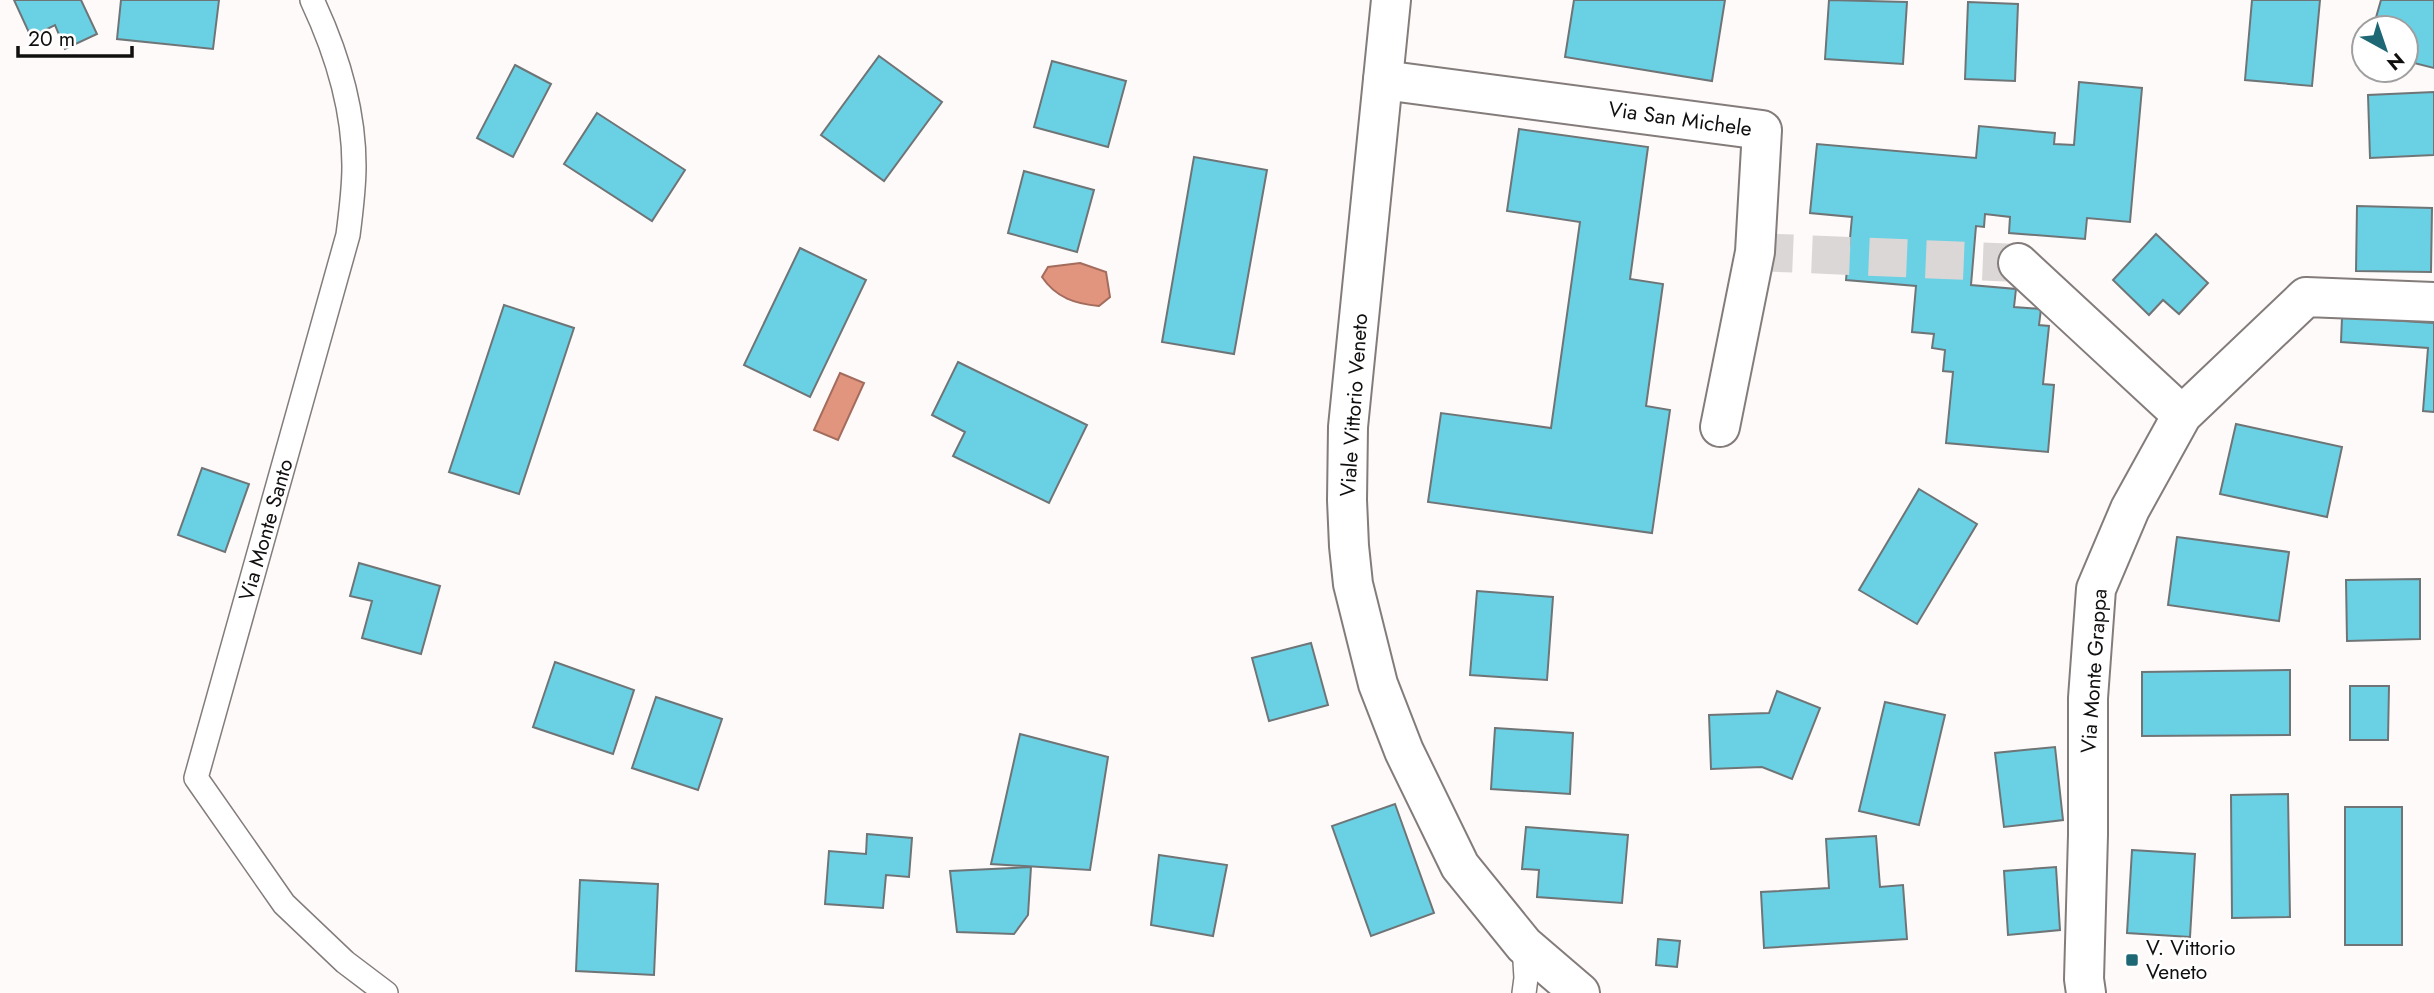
<svg xmlns="http://www.w3.org/2000/svg" width="2434" height="993" font-family="Jost,sans-serif">
<style>
.water{fill:#e1957f;stroke:#a36c5d;stroke-width:2}
.building{fill:#6ad0e4;stroke:#6f7577;stroke-width:2}
.lines{fill:none;stroke-linecap:round;stroke-linejoin:round}
.minor-tunnel{stroke:#dad7d6;stroke-width:38;stroke-dasharray:38 19;stroke-linecap:butt}
.service-casing{stroke:#837c7b;stroke-width:26}
.minor-casing{stroke:#837c7b;stroke-width:42}
.secondary-casing{stroke:#837c7b;stroke-width:42}
.service{stroke:#fff;stroke-width:23}
.minor{stroke:#fff;stroke-width:38}
.secondary{stroke:#fff;stroke-width:38}
.poi-dot{fill:#1e6774;stroke:#fff;stroke-width:2.5}
.labels{text-anchor:middle;dominant-baseline:central;stroke-width:5;stroke-linejoin:round;paint-order:stroke}
.street-label{font-size:21px;fill:#110e0e;stroke:#fff}
.poi-label{font-size:21px;fill:#110e0e;stroke:#fff;text-anchor:start}
</style>
<rect width="100%" height="100%" fill="#fefaf9"/>
<g class="water">
<path d="M1080 263 1106 272 1110 297 1099 306C1076 304 1056 298 1042 277L1048 267Z"/>
<path d="M840 373 864 383 838 440 814 430Z"/>
</g>
<g class="building">
<path d="M14 0H81L97 34 65 49 55 25 31 37Z"/>
<path d="M121 0H219L213 49 117 39Z"/>
<path d="M1574 0H1725L1712 81 1565 57Z"/>
<path d="M1829 0 1907 2 1903 64 1825 59Z"/>
<path d="M2252 0H2320L2312 86 2245 80Z"/>
<path d="M2381 0H2434V68L2406 61V28H2373Z"/>
<path d="M1968 2 2018 4 2015 81 1965 79Z"/>
<path d="M879 56 942 102 884 181 821 135Z"/>
<path d="M1052 61 1126 81 1108 147 1034 127Z"/>
<path d="M515 65 551 84 513 157 477 138Z"/>
<path d="M2079 82 2142 88 2130 222 2087 218 2085 239 2009 233 2010 217 1985 214 1984 227 1976 226 1971 285 2016 289 2014 307 2041 309 2039 325 2049 326 2043 384 2054 385 2048 452 1946 443 1953 372 1943 371 1945 350 1932 348 1934 334 1912 332 1916 286 1846 280 1852 217 1810 213 1817 144 1976 158 1979 126 2055 133 2054 144 2074 145Z"/>
<path d="M2434 92V155L2370 158 2368 95Z"/>
<path d="M597 113 685 170 652 221 564 164Z"/>
<path d="M1519 129 1648 147 1630 279 1663 284 1646 406 1670 410 1652 533 1428 502 1441 413 1551 428 1580 222 1507 211Z"/>
<path d="M1194 157 1267 170 1234 354 1162 342Z"/>
<path d="M1024 171 1094 190 1077 252 1008 233Z"/>
<path d="M2357 206 2432 208 2431 272 2356 271Z"/>
<path d="M2156 234 2208 283 2179 314 2163 300 2149 315 2113 280Z"/>
<path d="M800 248 866 280 810 397 744 365Z"/>
<path d="M504 305 574 328 519 494 449 472Z"/>
<path d="M2342 317 2434 323V412L2423 411 2428 348 2341 342Z"/>
<path d="M958 362 1087 425 1049 503 953 456 965 432 932 415Z"/>
<path d="M2236 424 2342 447 2327 517 2220 494Z"/>
<path d="M202 468 249 484 225 552 178 535Z"/>
<path d="M1919 489 1977 524 1917 624 1859 590Z"/>
<path d="M2177 537 2289 552 2279 621 2168 605Z"/>
<path d="M359 563 440 586 421 654 362 638 372 601 350 596Z"/>
<path d="M2420 579V639L2347 641 2346 580Z"/>
<path d="M1477 591 1553 597 1547 680 1470 675Z"/>
<path d="M1311 643 1328 705 1269 721 1252 658Z"/>
<path d="M555 662 634 690 613 754 533 727Z"/>
<path d="M2290 670V735L2142 736V672Z"/>
<path d="M2350 686H2389L2388 740H2350Z"/>
<path d="M1777 691 1820 708 1792 779 1762 767 1711 769 1709 715 1769 713Z"/>
<path d="M656 697 722 719 698 790 632 768Z"/>
<path d="M1885 702 1945 715 1919 825 1859 811Z"/>
<path d="M1495 728 1573 733 1570 794 1491 789Z"/>
<path d="M1020 734 1108 757 1090 870 991 864Z"/>
<path d="M2055 747 2063 820 2004 827 1995 753Z"/>
<path d="M2288 794 2290 917 2232 918 2231 795Z"/>
<path d="M1395 804 1434 913 1371 936 1332 826Z"/>
<rect x="2345" y="807" width="57" height="138"/>
<path d="M1526 827 1628 835 1622 903 1537 897 1539 870 1522 869Z"/>
<path d="M867 834 912 838 909 877 886 875 883 908 825 904 829 851 866 854Z"/>
<path d="M1876 836 1880 887 1903 885 1907 939 1764 948 1761 892 1829 888 1826 839Z"/>
<path d="M2132 850 2195 854 2190 937 2127 933Z"/>
<path d="M1159 855 1227 865 1213 936 1151 925Z"/>
<path d="M1031 867 1028 915 1014 934 957 932 950 871Z"/>
<path d="M2056 867 2060 930 2008 935 2004 871Z"/>
<path d="M580 880 658 884 654 975 576 971Z"/>
<path d="M1658 939 1680 941 1677 967 1656 965Z"/>
</g>
<g class="lines">
<path class="minor-tunnel" d="M1755 252 2018 263"/>
<g class="service-casing">
<g id="service">
<path d="M312 0C336 51 354 108 354 166 354 189 351 212 348 235L196 778 284 904 345 962 386 993"/>
<path d="M1524 945 1526 978 1524 993"/>
</g>
</g>
<g class="minor-casing">
<g id="minor">
<path d="M1383 80 1762 130 1755 252 1720 427"/>
<path d="M2018 263 2182 415"/>
<path d="M2086 993 2084 979 2088 835V698L2096 589 2130 509 2182 415 2306 297 2434 302"/>
</g>
</g>
<g class="secondary-casing">
<path id="secondary" d="M1391 0 1348 427 1347 500 1349 546 1353 584 1378 684 1404 751 1460 866 1524 945 1580 993"/>
</g>
<use href="#service" class="service"/>
<use href="#minor" class="minor"/>
<use href="#secondary" class="secondary"/>
</g>
<rect class="poi-dot" x="2125" y="953" width="14" height="14" rx="3.5"/>
<g class="labels">
<g class="street-label">
<text transform="translate(1680 119) rotate(8)">Via San Michele</text>
<text transform="translate(1354 405) rotate(-86)">Viale Vittorio Veneto</text>
<text transform="translate(266 530) rotate(-74)">Via Monte Santo</text>
<text transform="translate(2094 671) rotate(-86)">Via Monte Grappa</text>
</g>
<g class="poi-label">
<text x="2146" y="948">V. Vittorio<tspan x="2146" dy="24">Veneto</tspan></text>
</g>
</g>
<g transform="translate(2385 49) rotate(140)"><circle r="33" fill="#ffffff" stroke="#a09f9f" stroke-width="2"/>
<path d="M0-5L12 26L0 18L-12 26Z" fill="#1e6774"/>
<text y="-10" font-size="19" font-weight="bold" text-anchor="middle" fill="#110e0e">N</text>
</g>
<path d="M18 46v10h114v-10" fill="none" stroke="#110e0e" stroke-width="3.5"/>
<text x="28" y="46" font-size="21" fill="#110e0e" stroke="#ffffff" stroke-width="5" paint-order="stroke">20 m</text>
</svg>
